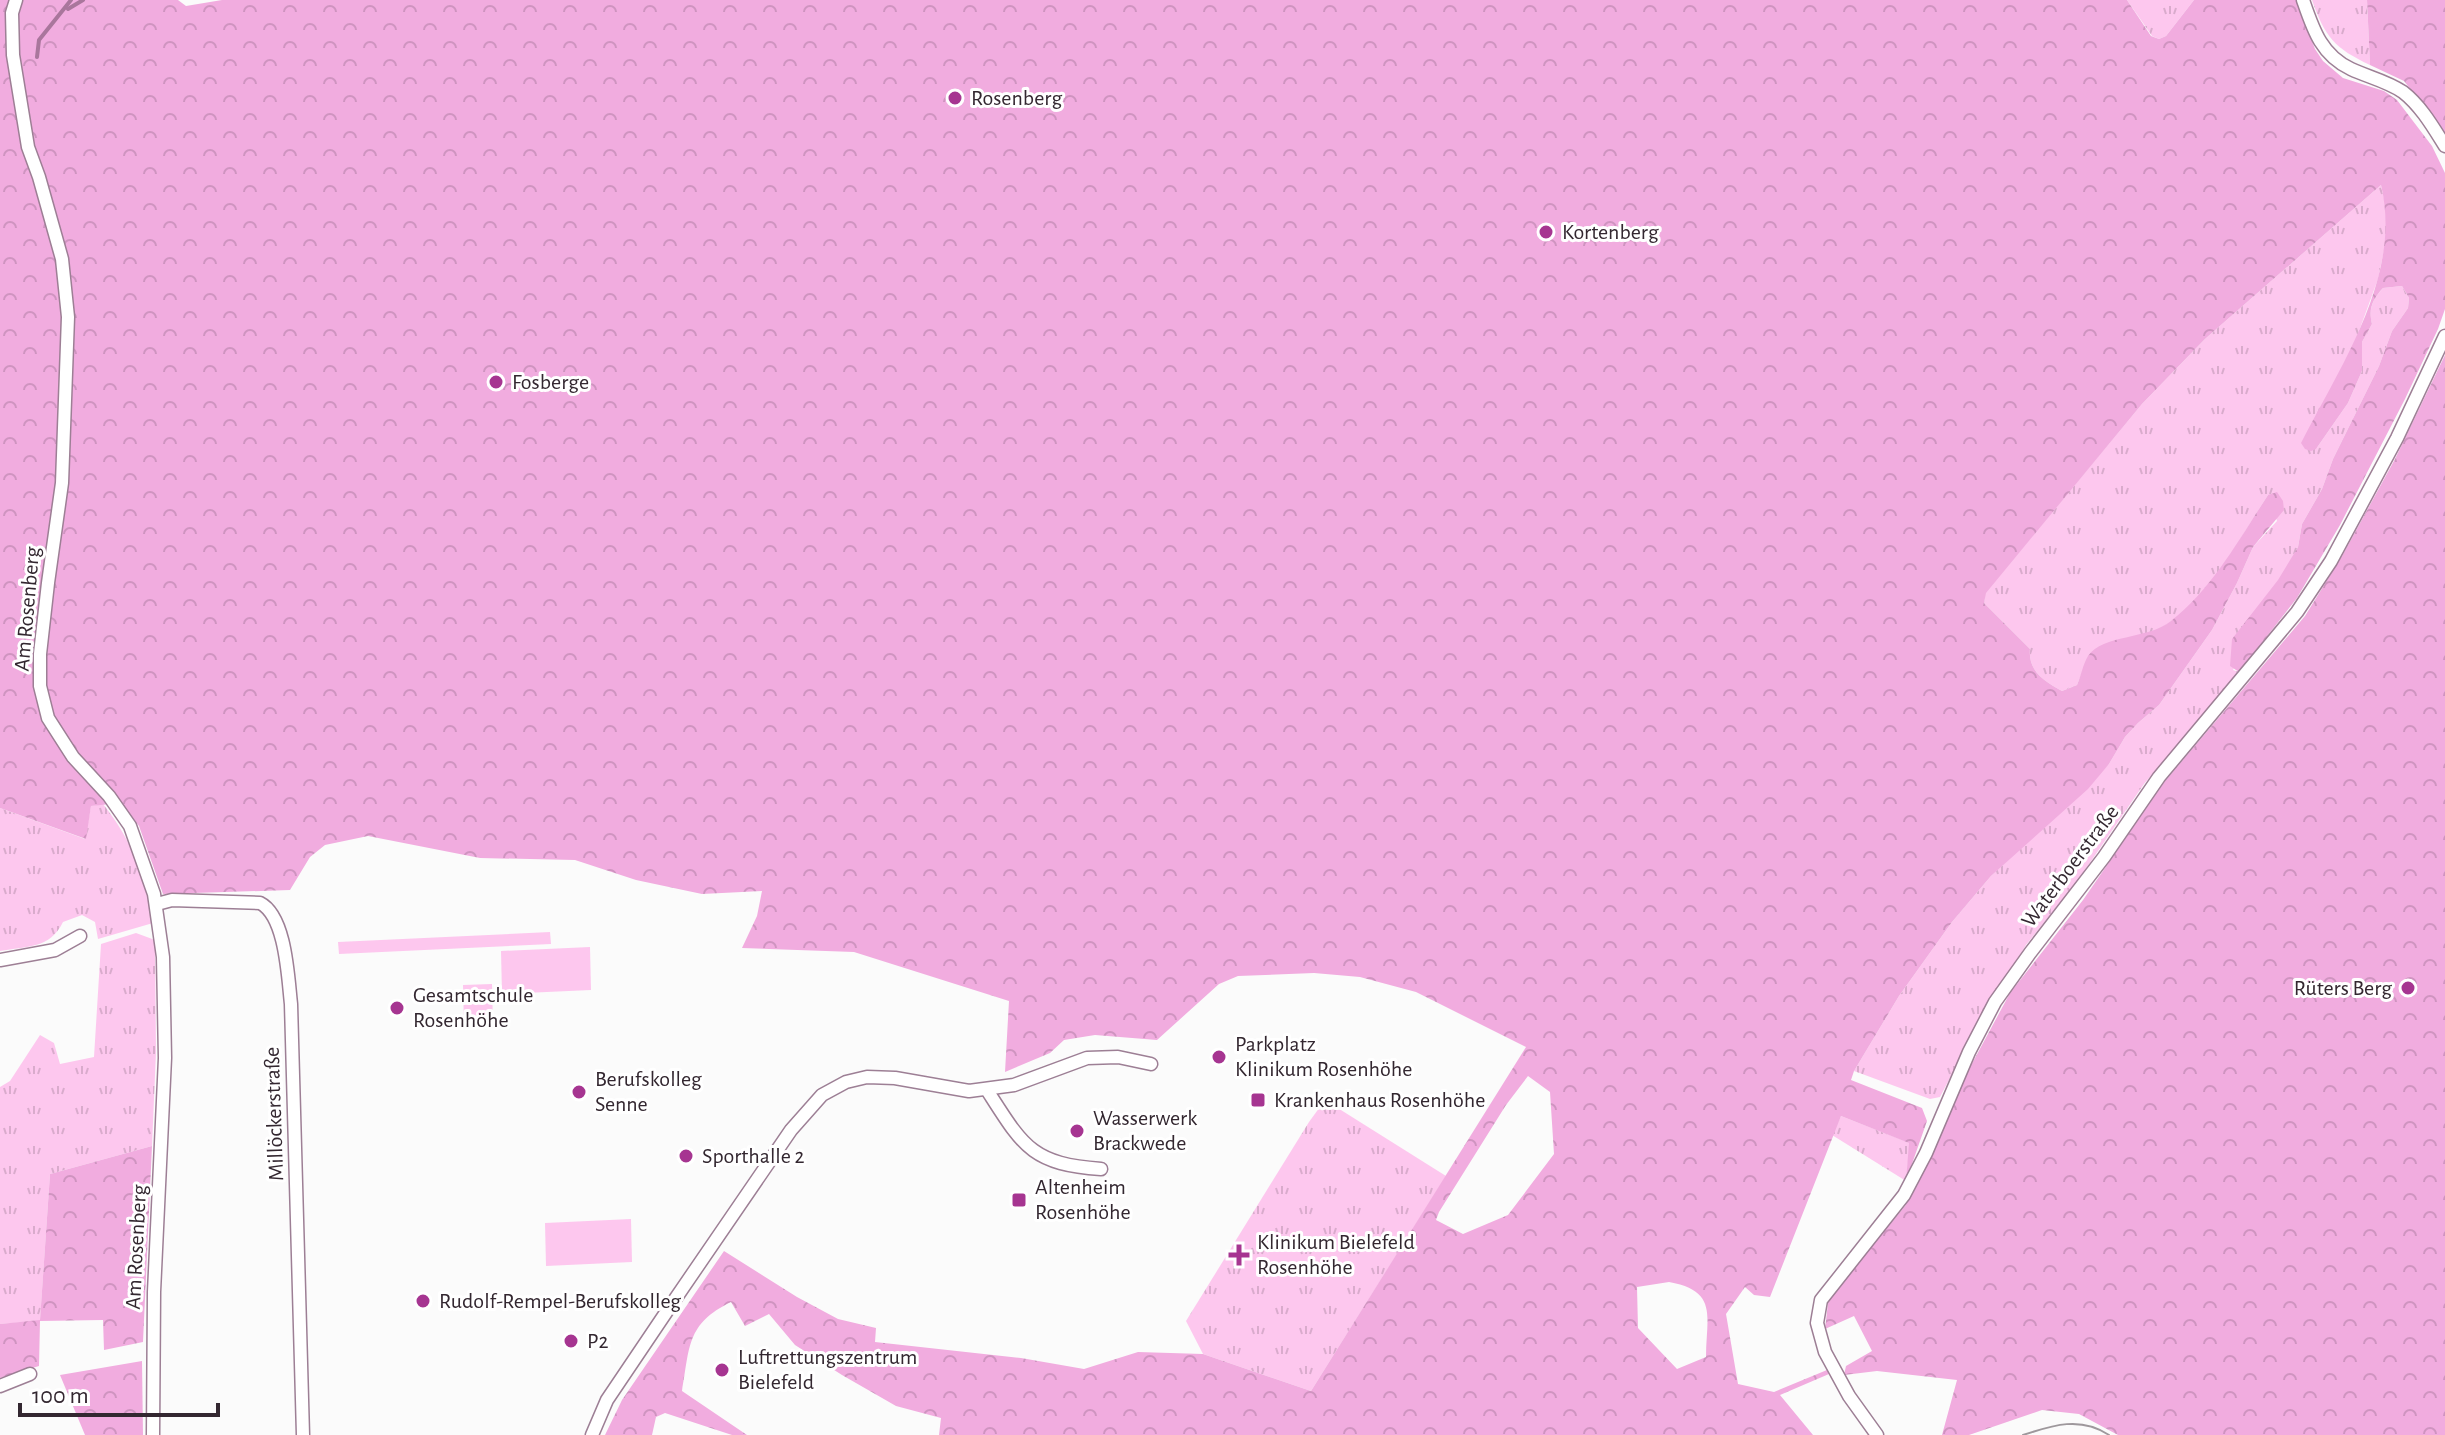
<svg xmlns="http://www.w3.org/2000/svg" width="2445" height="1435" font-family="'Alegreya Sans',sans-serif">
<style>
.grass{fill:url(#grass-tufts)}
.forest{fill:url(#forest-crowns);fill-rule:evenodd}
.garden{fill:#fdc7ee}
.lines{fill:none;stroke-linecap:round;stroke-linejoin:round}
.stream{stroke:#a9769c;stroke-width:4}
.street-casing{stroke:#9d7f95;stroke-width:15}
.street{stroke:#fff;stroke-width:12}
.tram{stroke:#9e989c;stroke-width:2}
.poi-dot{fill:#a63591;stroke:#fff;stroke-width:3}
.labels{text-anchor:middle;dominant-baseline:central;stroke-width:6;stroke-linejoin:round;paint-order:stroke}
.poi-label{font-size:22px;fill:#332730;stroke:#fff;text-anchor:start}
.street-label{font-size:22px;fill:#332730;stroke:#fff}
</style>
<defs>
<pattern id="grass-tufts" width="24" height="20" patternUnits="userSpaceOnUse" patternTransform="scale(2)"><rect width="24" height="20" fill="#fdc7ee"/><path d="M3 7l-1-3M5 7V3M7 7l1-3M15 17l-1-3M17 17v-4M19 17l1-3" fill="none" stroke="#d9abcc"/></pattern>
<pattern id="forest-crowns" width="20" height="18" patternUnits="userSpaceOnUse" patternTransform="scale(2)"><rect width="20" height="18" fill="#f1acdf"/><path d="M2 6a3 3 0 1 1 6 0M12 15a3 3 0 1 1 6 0" fill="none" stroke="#cf94c0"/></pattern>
</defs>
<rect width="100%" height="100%" fill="#fbfbfb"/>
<g class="grass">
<path d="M2127 0H2194L2166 36 2159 39 2152 36Z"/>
<path d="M2312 0H2367L2370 65C2334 48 2325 37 2312 0Z"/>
<path d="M2381 185 2387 212 2386 241 2378 279 2316 449 2348 403 2362 371V342L2372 324C2368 309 2373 299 2383 288L2402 286 2409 298 2408 308 2392 331 2379 366 2333 459 2322 489 2302 524 2298 547 2233 670 2239 672 2144 784 2076 883 2026 945 1974 1032 1940 1097 1930 1099 1854 1071 1899 996 1952 922 1991 876 2109 764 2125 737 2138 723 2159 705 2212 630 2237 583 2253 547 2277 521 2268 495C2239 539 2213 592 2169 623 2148 637 2112 647 2088 657L2077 685 2062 691C2044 681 2028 671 2030 649L1984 603 1985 593 2142 404 2205 339Z"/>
<path d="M103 804C134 843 143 874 153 923L98 939 95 922 82 915 63 922C50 949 27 946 0 951V808L85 839 91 806Z"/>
<path d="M136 933 155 940 156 1052 152 1146 50 1174 40 1321 0 1324V1087L10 1081 40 1035 54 1043 60 1064 94 1057 101 944Z"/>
<path d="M1325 1100 1446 1176 1311 1391 1203 1354 1186 1321 1309 1122Z"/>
<path d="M1841 1116 1910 1143 1906 1181 1832 1135Z"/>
</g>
<g class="forest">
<path d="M0 0H178L186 6 222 0H2127L2151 36 2159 39 2166 36 2194 0H2296L2315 49 2323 61 2343 78 2384 91 2397 100 2432 146 2445 173V309L2438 329 2405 399 2340 525 2297 598 2239 672 2230 666 2232 639 2278 580 2298 547 2302 524 2322 489 2333 459 2379 366 2392 331 2408 308 2409 298 2402 286 2383 288C2373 299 2368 308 2372 324L2362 342V371L2348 403 2316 449 2311 451 2305 449 2301 443C2340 366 2403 276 2381 185L2205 339 2142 404 1986 593 1984 603 2030 649C2028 671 2044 681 2062 691L2077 685C2081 676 2083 664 2088 656 2103 634 2147 640 2171 621 2213 588 2239 539 2268 495L2277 492 2283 501 2284 510 2253 547 2237 583 2212 630 2159 705 2138 723 2125 737 2109 764 2088 789 1991 876 1952 922 1899 996 1854 1071 1851 1080 1922 1108 1927 1121 1906 1181 1909 1143 1841 1116 1770 1297 1754 1295 1745 1287 1726 1314 1738 1384 1774 1392 1827 1370 1829 1374 1780 1395 1813 1435H939L941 1418 896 1406 842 1375 795 1345 769 1314 745 1326 731 1302C686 1324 690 1347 682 1391L747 1435H732L665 1413 656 1417 652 1435H605L622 1400 724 1251 797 1297 838 1319 876 1328 875 1342 1021 1358 1084 1369 1138 1352 1203 1354 1311 1391 1526 1047 1416 992 1360 977 1314 973 1238 976 1219 984 1157 1040 1095 1035 1064 1040 1050 1053 1005 1072 1009 1001 854 952 742 948 757 916 762 891 702 894 636 880 575 860 480 858 368 836 325 845 310 857 290 890 163 894 139 826 121 803 91 806 86 839 0 808ZM1528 1076 1550 1092 1554 1154 1508 1215 1463 1234 1436 1220 1439 1212 1506 1105ZM1669 1282C1719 1291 1706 1317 1706 1357L1677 1369 1638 1328 1637 1287Z"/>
<path d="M2367 0H2445V133L2404 81 2370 65Z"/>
<path d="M2445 355V1435H2118L2079 1414 2042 1410 1969 1435H1942L1957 1380 1877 1371 1844 1375 1846 1366 1872 1351 1854 1316 1825 1329 1828 1303 1840 1285 1905 1206 1917 1186 1968 1071 2010 993 2083 900 2165 781 2305 616 2342 556 2395 459Z"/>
<path d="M152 1146 143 1342 104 1350 103 1320 40 1321 39 1366 0 1378V1324L40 1320 50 1174Z"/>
<path d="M142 1361 143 1435H85L60 1375Z"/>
</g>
<g class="garden">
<path d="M550 932 551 944 339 954 338 942Z"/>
<path d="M590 947 591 990 502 994 501 951Z"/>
<path d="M492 984 493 1026 464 1027 463 985Z"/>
<path d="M631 1219 632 1262 546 1266 545 1223Z"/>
</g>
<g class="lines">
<g class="stream">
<path d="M68 9 83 0"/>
<path d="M37 57 39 40 71 0"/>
</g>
<g class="street-casing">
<g id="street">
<path d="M16 0 12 13 13 55 28 147 39 177 62 259 68 317 62 483 48 583 40 654V686L48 718 73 757 109 796 130 826 154 894 163 957 165 1058 154 1292 153 1435"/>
<path d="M2303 0C2313 29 2321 55 2351 69 2368 77 2387 81 2403 92 2421 106 2433 127 2445 146"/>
<path d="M157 904 172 900 260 903C286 916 288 978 291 1004L303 1435"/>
<path d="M0 960 55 950 80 936"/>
<path d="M987 1090C1023 1146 1031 1164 1101 1169"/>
<path d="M0 1386 30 1374"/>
<path d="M592 1435 607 1400 667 1311 791 1130 822 1095 846 1082 867 1077 895 1078 969 1091 1014 1085 1087 1058 1118 1057 1151 1064"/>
<path d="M1877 1435 1849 1396 1825 1352 1817 1323 1821 1300 1904 1195 1926 1153 1969 1052 1995 1002 2030 953 2104 857 2159 777 2297 612 2331 561 2397 438 2445 336"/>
</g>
</g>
<use href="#street" class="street"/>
<path class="tram" d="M2023 1435C2053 1425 2081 1416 2109 1435"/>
</g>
<g class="poi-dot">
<circle cx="955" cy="98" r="8"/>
<circle cx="1546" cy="232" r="8"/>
<circle cx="496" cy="382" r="8"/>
<circle cx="2408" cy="988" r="8"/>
<circle cx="397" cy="1008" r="8"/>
<circle cx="1219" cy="1057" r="8"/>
<circle cx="579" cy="1092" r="8"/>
<rect x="1250" y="1092" width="16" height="16" rx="4"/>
<circle cx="1077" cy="1131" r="8"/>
<circle cx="686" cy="1156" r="8"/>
<rect x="1011" y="1192" width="16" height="16" rx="4"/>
<path d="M1235 1243h8v8h8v8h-8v8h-8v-8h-8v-8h8z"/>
<circle cx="423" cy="1301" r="8"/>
<circle cx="571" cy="1341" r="8"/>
<circle cx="722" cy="1370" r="8"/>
</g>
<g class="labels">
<g class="poi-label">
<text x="971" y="98">Rosenberg</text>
<text x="1562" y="232">Kortenberg</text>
<text x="512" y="382">Fosberge</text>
<text x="2392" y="988" text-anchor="end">Rüters Berg</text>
<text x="413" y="995">Gesamtschule<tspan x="413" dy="25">Rosenhöhe</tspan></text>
<text x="1235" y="1044">Parkplatz<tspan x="1235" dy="25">Klinikum Rosenhöhe</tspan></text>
<text x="595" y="1079">Berufskolleg<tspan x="595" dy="25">Senne</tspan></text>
<text x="1274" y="1100">Krankenhaus Rosenhöhe</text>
<text x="1093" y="1118">Wasserwerk<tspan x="1093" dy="25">Brackwede</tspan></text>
<text x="702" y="1156">Sporthalle 2</text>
<text x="1035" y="1187">Altenheim<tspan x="1035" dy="25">Rosenhöhe</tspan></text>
<text x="1257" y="1242">Klinikum Bielefeld<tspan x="1257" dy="25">Rosenhöhe</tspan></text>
<text x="439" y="1301">Rudolf-Rempel-Berufskolleg</text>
<text x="587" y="1341">P2</text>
<text x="738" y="1357">Luftrettungszentrum<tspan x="738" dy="25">Bielefeld</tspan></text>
</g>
<g class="street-label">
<text transform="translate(27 609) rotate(-85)">Am Rosenberg</text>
<text transform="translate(2070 866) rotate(-53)">Waterboerstraße</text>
<text transform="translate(274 1114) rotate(-92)">Millöckerstraße</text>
<text transform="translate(136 1247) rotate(-87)">Am Rosenberg</text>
</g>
</g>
<path d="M20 1403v12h198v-12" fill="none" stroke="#332730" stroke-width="4"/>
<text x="32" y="1403" font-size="24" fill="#332730" stroke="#ffffff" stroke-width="6" paint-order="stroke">100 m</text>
</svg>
